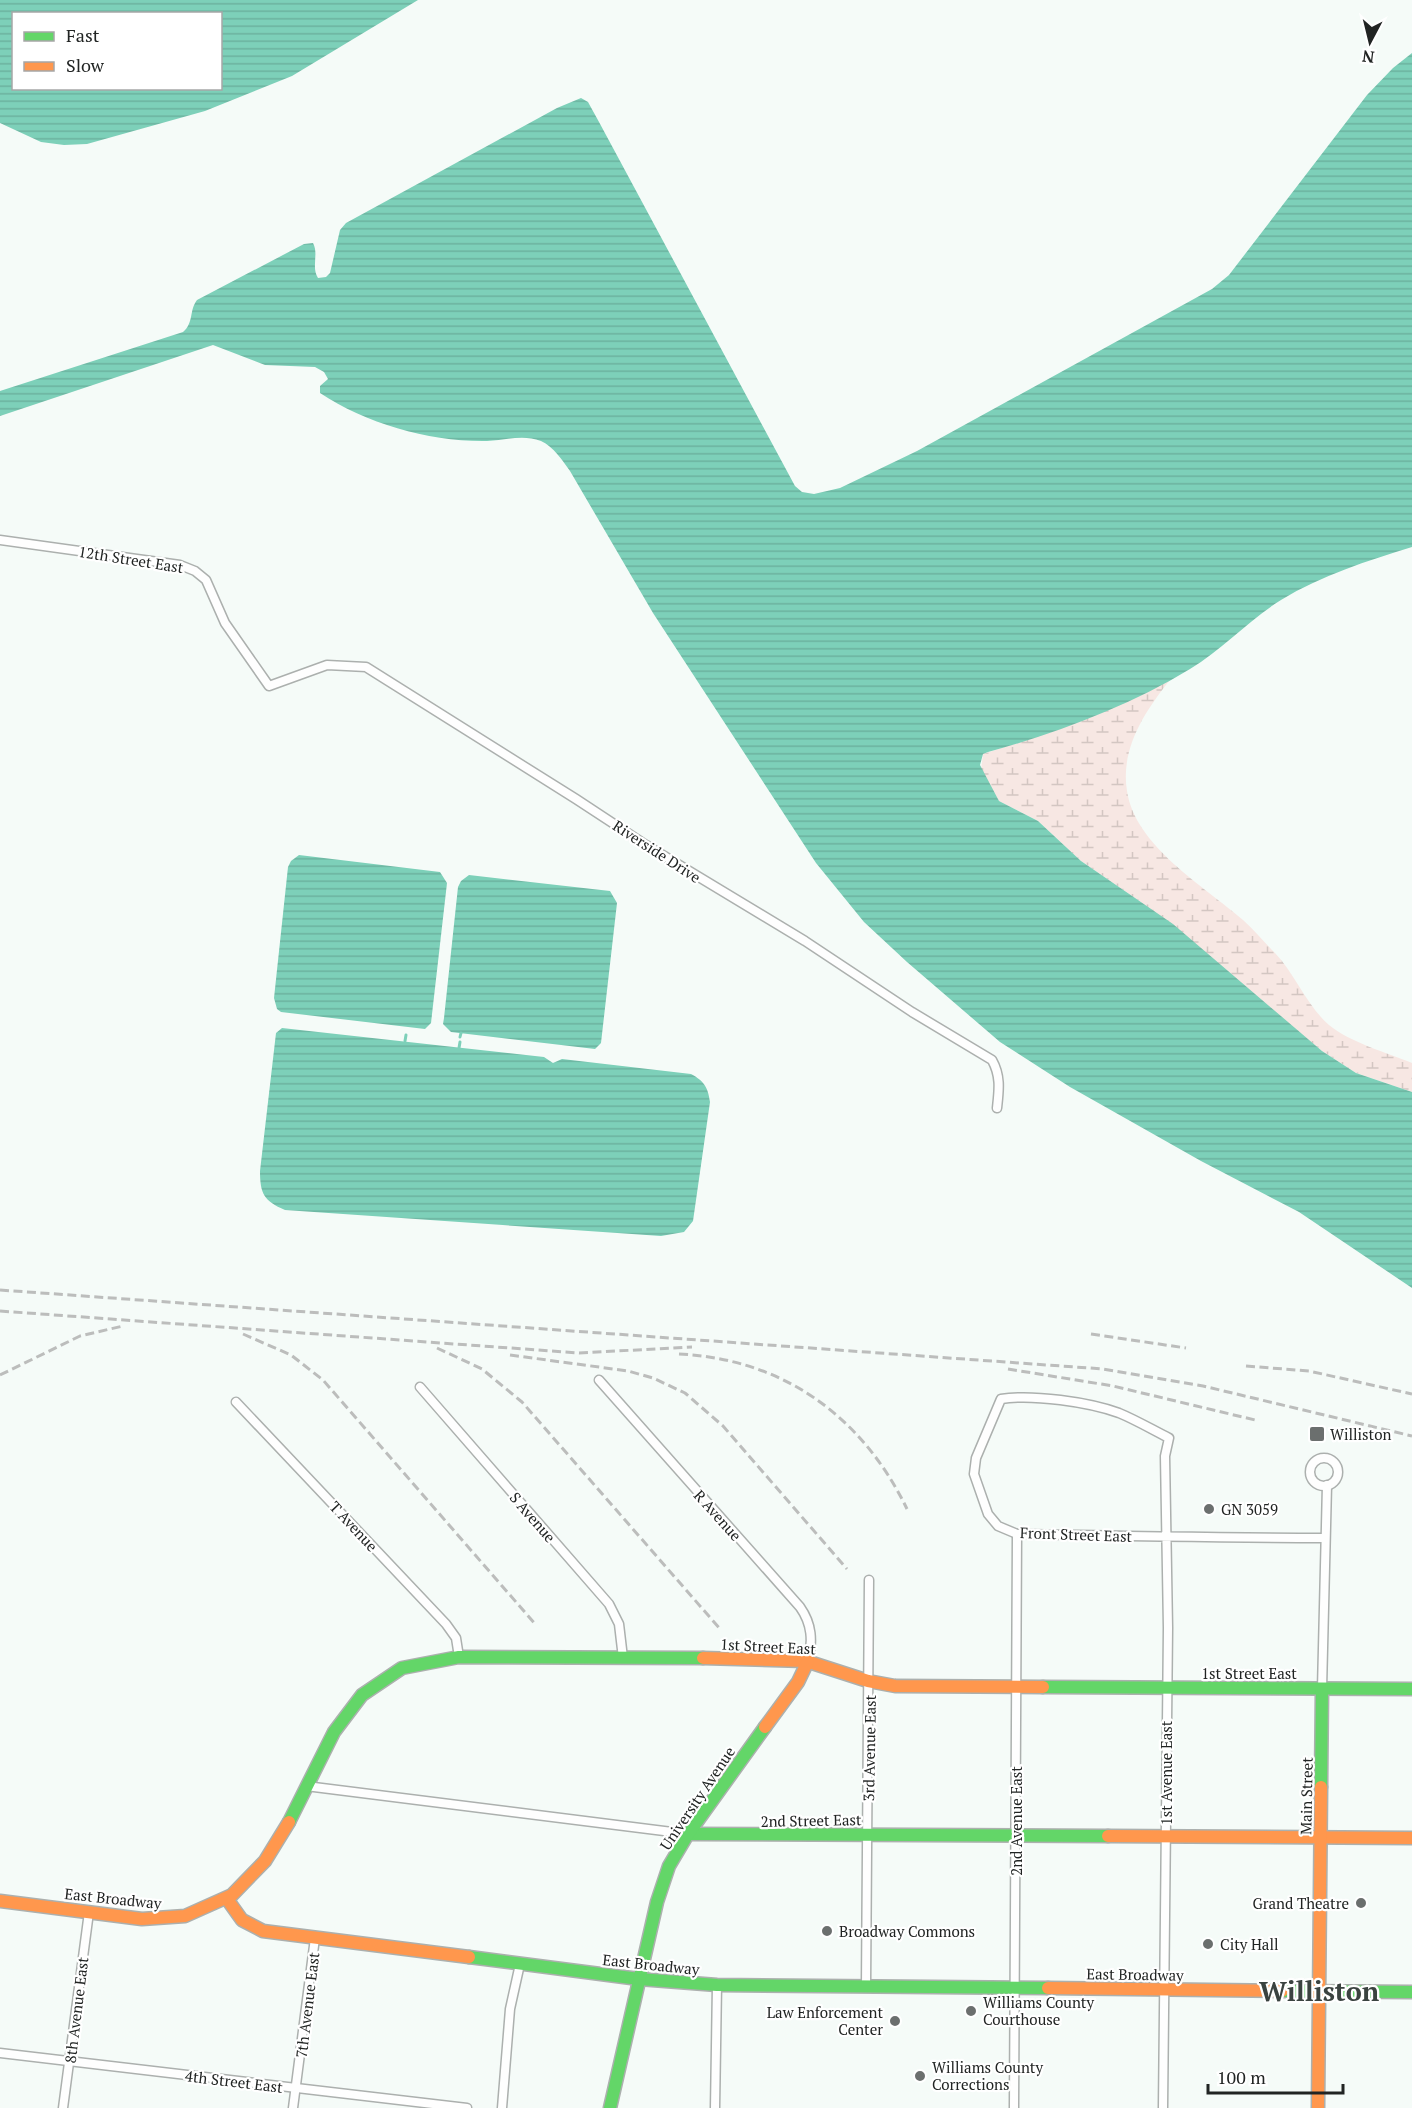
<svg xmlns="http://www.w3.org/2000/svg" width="1412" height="2108" font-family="'PT Serif',serif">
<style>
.wetland{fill:url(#wetland-marsh)}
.water{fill:url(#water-rules);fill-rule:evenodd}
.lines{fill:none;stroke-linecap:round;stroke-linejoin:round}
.stream{stroke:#7dd0b9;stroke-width:3}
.street-casing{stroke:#acb0ae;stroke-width:11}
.fast-casing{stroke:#acb0ae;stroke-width:15}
.slow-casing{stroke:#acb0ae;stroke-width:15}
.street{stroke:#fefefe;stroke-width:8}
.fast{stroke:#63d668;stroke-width:12}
.slow{stroke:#ff974d;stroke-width:12}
.rail{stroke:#bcbdbc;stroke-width:3;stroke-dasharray:9 4.5;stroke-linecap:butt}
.poi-dot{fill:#6b6f6e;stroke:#fff;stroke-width:2}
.labels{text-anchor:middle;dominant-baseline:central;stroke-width:4.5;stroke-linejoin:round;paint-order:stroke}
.street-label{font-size:15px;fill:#212423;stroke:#fff}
.poi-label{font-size:15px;fill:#212423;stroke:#fff;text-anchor:start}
.town-label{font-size:27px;font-weight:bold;fill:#3b4340;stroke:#fff}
</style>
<defs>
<pattern id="wetland-marsh" width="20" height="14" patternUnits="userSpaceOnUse" patternTransform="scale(1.5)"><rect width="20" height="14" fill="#f7e7e3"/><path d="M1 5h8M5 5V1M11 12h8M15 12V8" fill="none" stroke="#d3c6c2"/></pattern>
<pattern id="water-rules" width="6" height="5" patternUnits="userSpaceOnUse" patternTransform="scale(1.5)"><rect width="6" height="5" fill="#7dd0b9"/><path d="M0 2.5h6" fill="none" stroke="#6cb29f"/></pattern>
</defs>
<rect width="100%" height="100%" fill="#f5fbf8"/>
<path class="wetland" d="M1170 680C1145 711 1120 749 1127 791 1135 846 1204 886 1243 920 1254 930 1264 942 1275 953 1295 974 1307 1006 1329 1025 1349 1042 1388 1053 1412 1063V1092L1356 1073 1322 1051 1145 905 1081 861 1038 821 999 801 981 770 983 754 1057 730Z"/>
<g class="water">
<path d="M0 0H418L292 76 205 111 87 144 64 145 41 142 0 123ZM14 14H220V88H14Z"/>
<path d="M1412 53V547C1367 561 1322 575 1281 600 1249 620 1223 649 1190 669 1129 706 1057 733 988 752L983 754 980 765 999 801 1038 821 1081 861 1173 924 1322 1051 1356 1073 1412 1092V1288L1299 1212 1201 1161 1070 1087 1000 1042 907 962 864 922 816 863 653 613 570 471C562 460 554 447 541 441 523 434 506 440 487 441 430 442 367 424 320 393V386L328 379 324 372 315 367 265 365 213 345 0 416V391L183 332C194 323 189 310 197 300L304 244 313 243C319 254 311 267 318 278L326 277 330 273 340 230 346 223 557 108 581 98 588 102 599 122 795 486 802 492 814 494 840 488 917 451 1212 289 1229 275 1367 95 1393 68Z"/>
<path d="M299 855 440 872 447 883 431 1023 425 1029 281 1012 277 1009 274 998 288 867 291 861Z"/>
<path d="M469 875 610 891 617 903 601 1043 595 1049 451 1032 443 1024 444 1018 458 887 461 881Z"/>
<path d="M282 1028 544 1057 553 1063 562 1059 691 1074C704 1081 708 1087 710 1102L693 1221 684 1232 661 1236 285 1210C264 1201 260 1194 260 1171L276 1033Z"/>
</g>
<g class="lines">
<g class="stream">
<path d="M460 1037 461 1033"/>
<path d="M405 1041 406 1035"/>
<path d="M459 1048 460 1042"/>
</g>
<g class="street-casing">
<g id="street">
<path d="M0 540 180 565 195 571 206 580 225 623 269 686 327 665 366 667 576 799 646 845 805 941 912 1012 992 1060C1001 1076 999 1090 997 1108"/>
<path d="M599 1380 800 1607C812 1624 813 1641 808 1661"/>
<path d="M420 1387 609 1604 619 1624 623 1658"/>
<path d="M236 1402 446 1624 456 1638 459 1657"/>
<circle cx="1324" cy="1472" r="14"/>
<path d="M1322 1689 1327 1485"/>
<path d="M306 1786 688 1834"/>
<path d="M866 1987 869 1580"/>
<path d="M0 2053 467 2108"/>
<path d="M63 2108 89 1912"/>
<path d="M293 2108 315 1938"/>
<path d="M502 2108 510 2009 520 1964"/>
<path d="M715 2108 717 1985"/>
<path d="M1014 2108 1017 1534"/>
<path d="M1163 2108 1168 1628 1165 1456 1169 1438C1153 1430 1136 1420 1119 1413 1089 1402 1032 1394 1001 1399L976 1458 974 1474 988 1514 998 1526 1017 1534C1120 1536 1222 1538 1325 1538"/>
</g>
</g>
<g class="fast-casing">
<g id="fast">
<path d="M1043 1687 1412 1689"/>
<path d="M1321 1787 1322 1689"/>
<path d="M289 1822 334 1732 362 1695 402 1668 459 1657 703 1658"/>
<path d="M688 1834 1108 1836"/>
<path d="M469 1957 639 1979 717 1985 1048 1988"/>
<path d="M1282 1991 1412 1992"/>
<path d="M610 2108 657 1902 669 1866 688 1834 765 1727"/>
</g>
</g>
<g class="slow-casing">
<g id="slow">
<path d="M703 1658 806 1661 868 1681 895 1686 1043 1687"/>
<path d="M765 1727 798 1682 808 1661"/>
<path d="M1108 1836 1412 1838"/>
<path d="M227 1899 242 1920 263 1931 469 1957"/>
<path d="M0 1901 142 1919 185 1916 232 1895 265 1861 289 1822"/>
<path d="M1048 1988 1282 1991"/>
<path d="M1318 2108 1321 1787"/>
</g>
</g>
<use href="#street" class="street"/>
<use href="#fast" class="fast"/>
<use href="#slow" class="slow"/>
<g class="rail">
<path d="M0 1290 1103 1369 1203 1386 1412 1436"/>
<path d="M0 1311 579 1353 692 1347"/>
<path d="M243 1334 291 1355 323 1380 536 1625"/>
<path d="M1091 1334 1186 1348"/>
<path d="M437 1348 482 1369 522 1402 721 1630"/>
<path d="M679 1354C783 1359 862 1416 907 1509"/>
<path d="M510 1355 628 1371 653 1378 685 1393 723 1426 847 1569"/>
<path d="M1246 1366 1309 1371 1412 1394"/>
<path d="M1008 1369 1113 1386 1255 1420"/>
<path d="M0 1375 80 1336 123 1326"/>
</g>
</g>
<g class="poi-dot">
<rect x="1309" y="1426" width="16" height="16" rx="3"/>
<circle cx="1209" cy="1509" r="6"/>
<circle cx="1361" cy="1903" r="6"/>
<circle cx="827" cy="1931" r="6"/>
<circle cx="1208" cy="1944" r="6"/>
<circle cx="971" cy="2011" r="6"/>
<circle cx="895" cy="2021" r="6"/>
<circle cx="920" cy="2076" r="6"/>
</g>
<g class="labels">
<g class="street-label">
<text transform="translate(131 559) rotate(9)">12th Street East</text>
<text transform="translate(657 851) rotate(33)">Riverside Drive</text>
<text transform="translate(718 1515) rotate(48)">R Avenue</text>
<text transform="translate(533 1517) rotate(49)">S Avenue</text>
<text transform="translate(354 1526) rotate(47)">T Avenue</text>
<text transform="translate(1076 1534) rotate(2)">Front Street East</text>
<text transform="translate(768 1646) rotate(3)">1st Street East</text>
<text x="1249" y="1673">1st Street East</text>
<text transform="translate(869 1748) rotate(-89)">3rd Avenue East</text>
<text transform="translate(1166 1773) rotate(-90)">1st Avenue East</text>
<text transform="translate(1306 1796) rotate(-89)">Main Street</text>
<text transform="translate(697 1798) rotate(-56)">University Avenue</text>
<text transform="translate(811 1820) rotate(-1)">2nd Street East</text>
<text transform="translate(1016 1821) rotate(-90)">2nd Avenue East</text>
<text transform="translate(113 1898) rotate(6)">East Broadway</text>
<text transform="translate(651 1964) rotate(6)">East Broadway</text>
<text transform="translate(1135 1974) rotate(1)">East Broadway</text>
<text transform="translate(307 2005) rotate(-83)">7th Avenue East</text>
<text transform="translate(76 2010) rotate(-83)">8th Avenue East</text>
<text transform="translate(234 2081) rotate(7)">4th Street East</text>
</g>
<g class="poi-label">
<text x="1330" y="1434">Williston</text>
<text x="1221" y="1509">GN 3059</text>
<text x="1349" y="1903" text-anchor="end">Grand Theatre</text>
<text x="839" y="1931">Broadway Commons</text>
<text x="1220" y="1944">City Hall</text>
<text x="983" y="2002">Williams County<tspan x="983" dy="17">Courthouse</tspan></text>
<text x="883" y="2012" text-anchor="end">Law Enforcement<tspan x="883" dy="17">Center</tspan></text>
<text x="932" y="2067">Williams County<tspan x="932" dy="17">Corrections</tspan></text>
</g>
<g class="town-label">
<text x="1319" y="1991">Williston</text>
</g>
</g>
<rect x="12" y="12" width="210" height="78" fill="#ffffff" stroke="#a6a7a7" stroke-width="1.5"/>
<rect x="24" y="32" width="30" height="9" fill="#63d668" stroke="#a6a7a7" stroke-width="1.5"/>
<text x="66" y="42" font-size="18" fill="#212423">Fast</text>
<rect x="24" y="62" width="30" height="9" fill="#ff974d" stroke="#a6a7a7" stroke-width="1.5"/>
<text x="66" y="72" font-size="18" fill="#212423">Slow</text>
<g transform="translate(1370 42) rotate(187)" stroke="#ffffff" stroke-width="4.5" paint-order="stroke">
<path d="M0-4.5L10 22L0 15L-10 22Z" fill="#212423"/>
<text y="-9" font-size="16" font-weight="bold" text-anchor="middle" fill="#212423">N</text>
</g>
<path d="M1208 2084v9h135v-9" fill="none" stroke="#212423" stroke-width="3"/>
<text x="1217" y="2084" font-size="18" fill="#212423" stroke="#ffffff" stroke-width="4.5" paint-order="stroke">100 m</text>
</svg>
